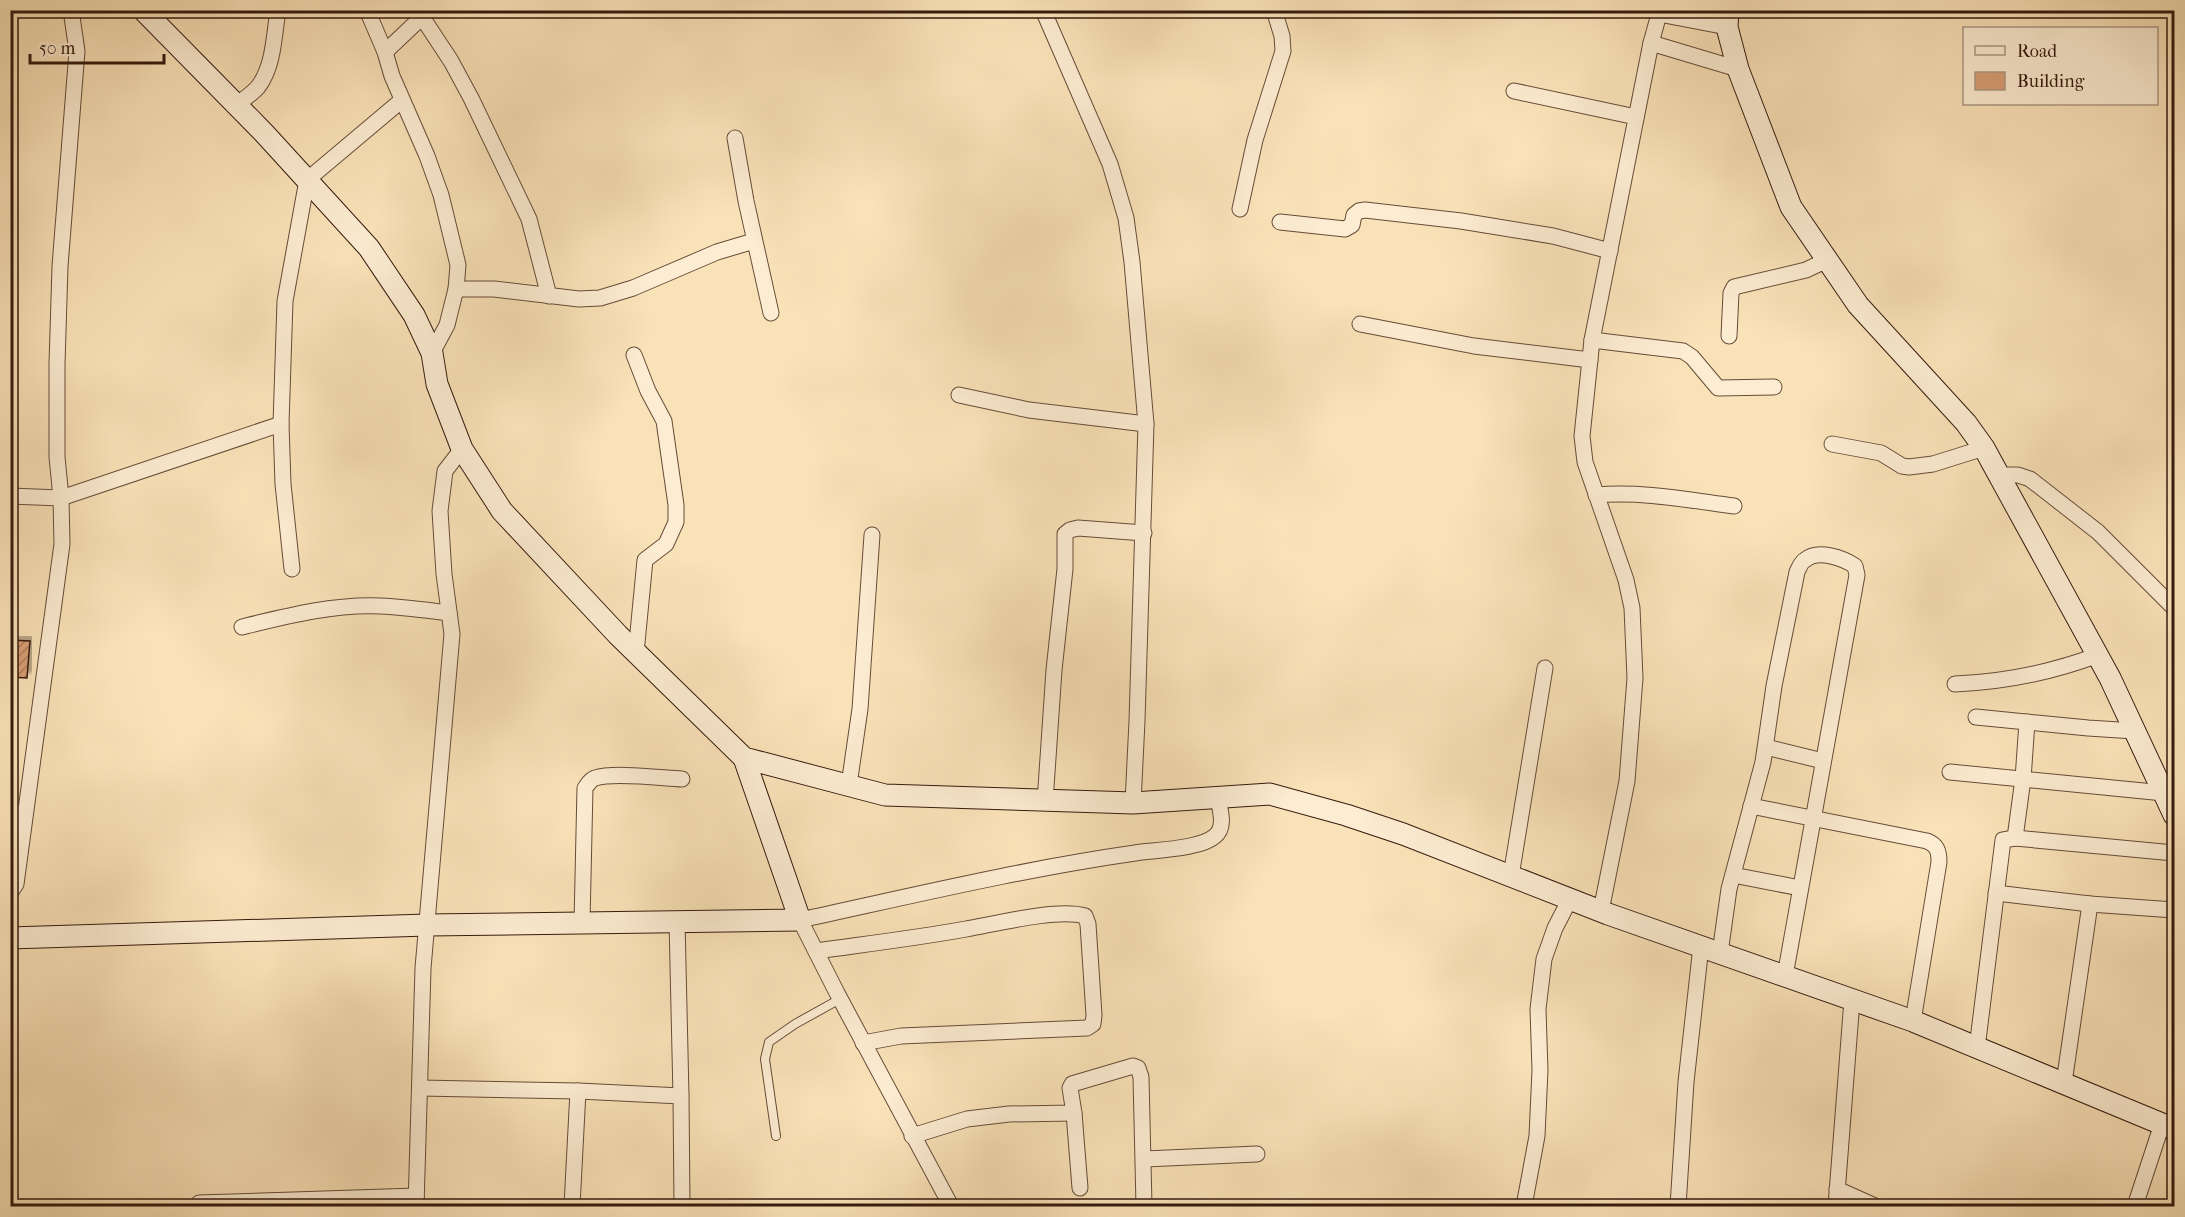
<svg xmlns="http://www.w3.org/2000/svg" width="2185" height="1217" font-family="'IM FELL French Canon',serif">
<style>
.building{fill:url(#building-hatch);stroke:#351a0e;stroke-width:1.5;filter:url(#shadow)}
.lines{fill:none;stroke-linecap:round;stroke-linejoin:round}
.lane-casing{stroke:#664c38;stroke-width:10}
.street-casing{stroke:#664c38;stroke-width:17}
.secondary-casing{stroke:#351a0e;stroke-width:23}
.lane{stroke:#fcecd1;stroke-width:8}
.street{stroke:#fcecd1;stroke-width:15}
.secondary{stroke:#fcecd1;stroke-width:21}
</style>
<defs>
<pattern id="building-hatch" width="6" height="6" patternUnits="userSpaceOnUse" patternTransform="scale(1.5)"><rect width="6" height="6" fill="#d89e74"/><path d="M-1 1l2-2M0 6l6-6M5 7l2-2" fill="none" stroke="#b0805e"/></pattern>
<filter id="shadow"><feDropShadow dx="5.5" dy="-5.5" stdDeviation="1.5" flood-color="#0004"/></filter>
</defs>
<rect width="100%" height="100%" fill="#fae2b8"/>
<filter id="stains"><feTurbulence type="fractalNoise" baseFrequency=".00333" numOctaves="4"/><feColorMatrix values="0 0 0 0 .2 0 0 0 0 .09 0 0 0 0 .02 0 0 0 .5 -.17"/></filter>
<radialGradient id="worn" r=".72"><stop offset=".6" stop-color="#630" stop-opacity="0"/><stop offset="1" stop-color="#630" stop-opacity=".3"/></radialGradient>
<path class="building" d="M10 640 30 641 27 678 10 677Z"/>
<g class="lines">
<g class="lane-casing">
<g id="lane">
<path d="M10 805 26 815"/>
<path d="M776 1136 765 1059 769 1042 795 1024 840 999"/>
</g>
</g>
<g class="street-casing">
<g id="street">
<path d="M367 10 385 52 392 76 427 156 441 195 458 265 456 289 447 325 432 353"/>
<path d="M1043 10 1110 164 1126 218 1132 262 1146 424 1137 721 1133 803"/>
<path d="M1659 14 1727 27"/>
<path d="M422 17 451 61 471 98 529 219 549 296"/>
<path d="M1651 43 1659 14 1657 10"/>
<path d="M385 52 422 17 423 10"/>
<path d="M1514 91 1636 117"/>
<path d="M236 105C243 100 252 94 258 87 274 66 274 35 278 10"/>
<path d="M735 138 746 201 771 313"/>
<path d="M1240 209 1255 140 1283 51 1282 36 1274 10"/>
<path d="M1280 222 1345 229 1352 225 1354 215 1359 211 1365 210 1461 221 1553 236 1610 251"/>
<path d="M456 289H494L579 299 600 298 633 288 717 252 754 241"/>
<path d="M1360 324 1474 346 1590 360"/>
<path d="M1729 336 1731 293 1734 287 1806 270 1827 260"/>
<path d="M1592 340 1683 351 1692 357 1718 388 1774 387"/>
<path d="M634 355 648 391 664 421 676 505V522L666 544 645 560 636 653"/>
<path d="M959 395 1029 410 1146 424"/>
<path d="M1832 444 1881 453 1902 466 1909 467 1933 464 1984 448"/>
<path d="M1999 475H2018L2030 479 2098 532 2174 608"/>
<path d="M1596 495C1642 491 1688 500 1734 506"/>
<path d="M10 496 61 498 281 424"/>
<path d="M292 569 283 484 281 424 285 301 307 180 402 100"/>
<path d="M242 627C287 616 334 604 380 606 403 607 426 610 449 613"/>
<path d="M1955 684C2005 682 2050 673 2098 655"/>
<path d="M1976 717 2088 728 2135 731"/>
<path d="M1766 747 1823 761"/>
<path d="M1950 772 2164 793"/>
<path d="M849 785 860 709 872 535"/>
<path d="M1045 802 1054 670 1065 569V534L1070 530 1078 528 1144 533"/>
<path d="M1751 806 1927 841C1937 845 1939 851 1939 862L1913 1021"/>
<path d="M2015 838 2023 779 2027 722"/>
<path d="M1733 875 1800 888"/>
<path d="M1511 876 1545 668"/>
<path d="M10 893 16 884 62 544 61 498 57 457V364L60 266 77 51 71 10"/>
<path d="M1996 893 2090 904 2174 910"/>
<path d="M1601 911 1627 781 1635 678 1632 608 1626 580 1585 462 1582 436 1592 340 1651 43 1738 69"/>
<path d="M677 921 681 1096"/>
<path d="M582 922 585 788C588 784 590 780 595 778 614 772 661 778 682 779"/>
<path d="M816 951C866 944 917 938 966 929 995 924 1058 908 1085 916L1088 924 1094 1015 1093 1024 1087 1028 901 1036 863 1043"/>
<path d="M1720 953 1729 889 1763 762 1774 686 1797 572C1799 568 1801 562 1805 560 1818 549 1843 558 1855 566L1857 575 1785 976"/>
<path d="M1977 1048 2003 840 2015 838 2174 853"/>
<path d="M2064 1083 2090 904"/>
<path d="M420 1088 578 1091 681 1096 682 1206"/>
<path d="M1074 1113 1080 1188"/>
<path d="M912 1136 967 1119 1009 1114 1074 1113 1070 1088 1072 1084 1133 1066 1138 1068 1141 1077 1144 1206"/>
<path d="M1145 1159 1257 1154"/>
<path d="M1837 1189 1875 1206"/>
<path d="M199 1203 416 1196"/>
<path d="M416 1206 423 968 452 634 444 574 440 511 445 471 462 449"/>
<path d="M572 1206 578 1091"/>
<path d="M951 1206 837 993 800 920C911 896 1023 869 1135 853 1155 850 1201 849 1215 836 1226 827 1220 810 1218 798"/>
<path d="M1524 1206 1537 1136 1540 1070 1538 1009 1544 959 1555 928 1570 899"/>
<path d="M1678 1206 1686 1082 1701 946"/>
<path d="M1836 1206 1852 1000"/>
<path d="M2135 1206 2162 1124"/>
</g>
</g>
<g class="secondary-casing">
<g id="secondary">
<path d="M143 10 264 133 369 248 414 315 432 353 437 384 462 449 502 511 618 635 744 758 885 795 1133 803 1270 794 1346 815 1403 834 1608 914 1913 1021 2174 1129"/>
<path d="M1728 10 1727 27 1738 69 1791 207 1858 305 1966 423 1984 448 2110 678 2174 815"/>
<path d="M10 938 427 925 800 920 744 758"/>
</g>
</g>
<use href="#lane" class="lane"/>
<use href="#street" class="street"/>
<use href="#secondary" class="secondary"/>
</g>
<rect width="2185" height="1217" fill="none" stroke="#fae2b8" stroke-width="36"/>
<rect x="12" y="12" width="2161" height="1193" fill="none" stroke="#351a0e" stroke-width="3"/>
<rect x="18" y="18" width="2149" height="1181" fill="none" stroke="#351a0e" stroke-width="1.5"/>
<rect x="1963" y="27" width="195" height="78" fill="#fcecd1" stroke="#ac9883" stroke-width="1.5"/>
<rect x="1975" y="46" width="30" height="9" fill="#fcecd1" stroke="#ac9883" stroke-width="1.5"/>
<text x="2017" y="57" font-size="18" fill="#351a0e">Road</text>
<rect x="1975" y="72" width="30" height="18" fill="#d89e74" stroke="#ac9883" stroke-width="1.5"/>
<text x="2017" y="87" font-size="18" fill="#351a0e">Building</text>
<path d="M30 54v9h134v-9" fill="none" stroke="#351a0e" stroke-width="3"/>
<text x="39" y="54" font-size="18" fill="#351a0e" stroke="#fcecd1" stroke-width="4.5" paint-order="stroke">50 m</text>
<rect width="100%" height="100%" filter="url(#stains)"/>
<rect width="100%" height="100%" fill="url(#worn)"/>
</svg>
